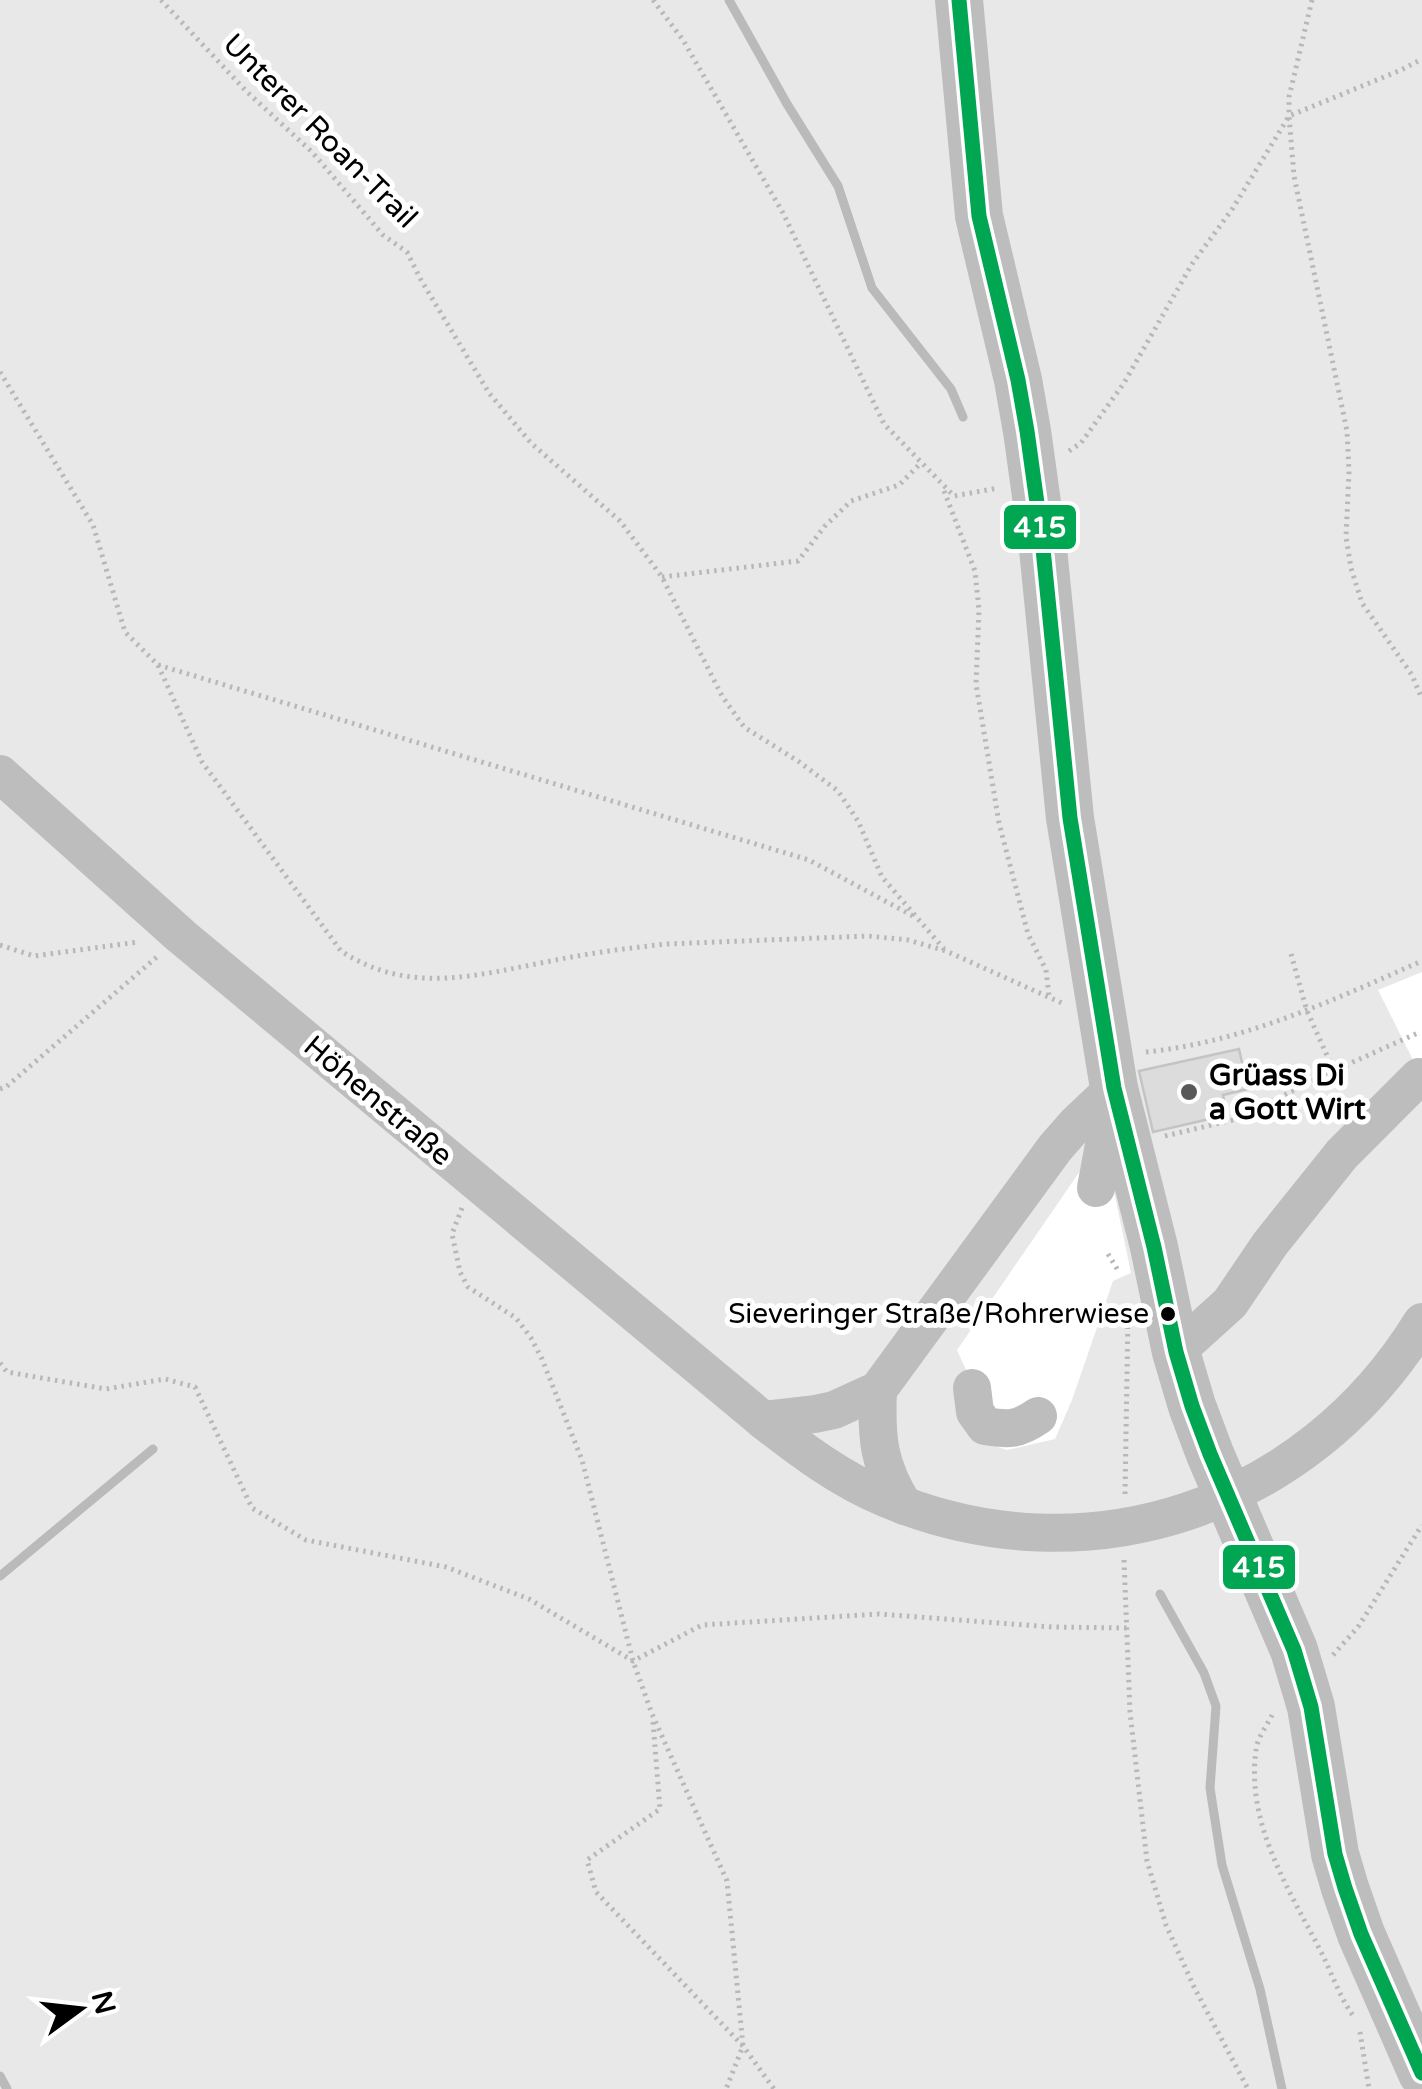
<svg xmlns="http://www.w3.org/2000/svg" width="1422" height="2089" font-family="'Varela Round',sans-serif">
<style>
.green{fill:#e8e8e8;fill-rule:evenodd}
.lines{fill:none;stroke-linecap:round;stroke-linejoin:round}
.stream{stroke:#bababa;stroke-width:9}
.building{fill:#dcdcdc;stroke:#c4c4c4;stroke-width:2.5}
.path{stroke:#b8b8b8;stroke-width:5;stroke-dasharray:2.5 5;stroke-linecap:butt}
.minor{stroke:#bdbdbd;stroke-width:38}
.major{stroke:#bdbdbd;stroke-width:48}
.bus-1-casing{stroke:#fff;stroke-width:22}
.bus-1{stroke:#00a651;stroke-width:15}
.poi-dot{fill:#595959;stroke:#fff;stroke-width:4}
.bus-dot{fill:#000;stroke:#fff;stroke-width:4}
.labels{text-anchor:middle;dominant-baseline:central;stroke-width:10;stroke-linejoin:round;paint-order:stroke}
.bus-label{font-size:28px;fill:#000;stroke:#fff;text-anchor:end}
.street-label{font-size:30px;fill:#000;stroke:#fff}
.poi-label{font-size:30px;font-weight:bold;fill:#000;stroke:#fff;text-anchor:start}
.line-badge{stroke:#fff;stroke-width:4}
.badge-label{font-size:28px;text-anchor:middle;font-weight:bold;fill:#fff}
</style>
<rect width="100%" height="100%" fill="#fff"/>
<path class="green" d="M0 0H1422V972L1378 990 1422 1078V2089H0ZM1086 1143 1109 1167 1131 1273 1113 1281 1072 1400 1055 1439 1007 1450 977 1440 967 1372 957 1350 1080 1171Z"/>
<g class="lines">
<g class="stream">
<path d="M729 0 787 104 838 186 872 288 951 389 963 417"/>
<path d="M0 1576 153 1449"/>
<path d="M1160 1594 1204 1673 1216 1706 1210 1788 1222 1865 1260 1989 1282 2089"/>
<path d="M0 2076 7 2089"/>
</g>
</g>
<path class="building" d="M1239 1049 1248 1089 1223 1095 1227 1115 1153 1132 1139 1071Z"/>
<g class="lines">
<g class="path">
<path d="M161 0 246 91 312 152 383 235 407 252 421 280 489 393 531 443 620 521 662 577 722 696 744 727 798 761 838 791 858 821 882 877 944 949"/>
<path d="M653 0 683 40 783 213 884 424 954 496 998 488"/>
<path d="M1312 0 1289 97V116L1294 176 1347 431 1349 472 1346 537 1351 568 1362 603 1412 675 1422 699"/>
<path d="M0 372 93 525 125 632 158 665 202 762 341 951C410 996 476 975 551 961 589 953 628 948 667 944L868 936 908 940 946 951 1064 1004"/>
<path d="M1069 451 1081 443 1124 383 1192 264 1233 208 1289 116 1401 70 1422 59"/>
<path d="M944 491 975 571 979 610 976 684 999 823 1028 934 1046 970 1049 996"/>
<path d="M662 577 798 561 825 526 851 501 899 485 919 465"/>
<path d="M158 665 809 860 913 916"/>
<path d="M0 945 34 956 138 942"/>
<path d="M1291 954 1307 1011 1334 1071"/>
<path d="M1146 1052C1244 1042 1333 1000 1422 961"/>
<path d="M0 1089 6 1087 158 956"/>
<path d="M1165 1136 1237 1119 1324 1075 1420 1032"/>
<path d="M462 1208 452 1234 460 1272 468 1287 516 1318 531 1338 542 1359 582 1460 633 1661 652 1714 727 1881 743 2046 726 2089"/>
<path d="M1108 1254 1119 1272"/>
<path d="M0 1363 7 1372 106 1389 165 1379 195 1387 252 1508 306 1540 446 1567 529 1599 633 1661 702 1625 879 1614 1052 1627 1127 1628"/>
<path d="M1125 1494 1128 1315"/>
<path d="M1124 1560 1130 1712 1147 1861 1166 1925 1194 1987 1248 2089"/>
<path d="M1333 1655 1358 1627 1422 1525"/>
<path d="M1272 1715C1267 1726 1257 1738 1256 1750 1246 1823 1287 1886 1319 1948 1332 1972 1338 1995 1354 2017"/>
<path d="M653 1722 660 1809 587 1860 596 1892 743 2046 774 2089"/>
<path d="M1360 2032 1369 2089"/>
</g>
<g class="minor">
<path d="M0 774 181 936 763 1420C801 1450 840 1479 885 1498 1087 1583 1308 1508 1422 1322"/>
<path d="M1096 1188 1113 1096"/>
<path d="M1176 1352 1230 1303 1270 1244 1342 1154 1419 1077"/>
<path d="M972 1388 975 1412 985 1426C1009 1430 1018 1430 1038 1416"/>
<path d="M878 1390C876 1437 878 1465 904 1506"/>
<path d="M763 1420 815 1414 834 1410 878 1390 1055 1148 1076 1124 1114 1088"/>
</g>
<path class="major" d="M959 0 979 216 1018 380 1027 431 1042 539 1070 818 1114 1088 1154 1247 1176 1352 1192 1406 1210 1454 1294 1650 1311 1707 1335 1854 1345 1888 1361 1934 1422 2073"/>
<g class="bus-1-casing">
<path id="bus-1" d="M959 0 979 216 1018 380 1027 431 1042 539 1070 818 1114 1088 1154 1247 1176 1352 1192 1406 1210 1454 1294 1650 1311 1707 1335 1854 1345 1888 1361 1934 1422 2073"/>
</g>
<use href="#bus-1" class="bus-1"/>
</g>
<circle class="poi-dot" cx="1189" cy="1092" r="10"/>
<circle class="bus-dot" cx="1168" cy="1314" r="9"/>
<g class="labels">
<g class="bus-label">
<text x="1149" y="1314">Sieveringer Straße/Rohrerwiese</text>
</g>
<g class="street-label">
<text transform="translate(320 131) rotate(45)">Unterer Roan-Trail</text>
<text transform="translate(378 1101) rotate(40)">Höhenstraße</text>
</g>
<g class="poi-label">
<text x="1209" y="1075">Grüass Di<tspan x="1209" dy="34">a Gott Wirt</tspan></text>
</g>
</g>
<g class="line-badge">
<rect x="1002" y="503" width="76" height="48" rx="10" fill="#00a651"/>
<rect x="1221" y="1543" width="76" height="48" rx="10" fill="#00a651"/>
</g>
<g class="badge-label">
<text x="1040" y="537">415</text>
<text x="1259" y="1577">415</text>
</g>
<g transform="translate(80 2009) rotate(75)" stroke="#ffffff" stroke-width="8" paint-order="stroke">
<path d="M0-8L18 38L0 25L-18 38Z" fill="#000000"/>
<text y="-15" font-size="28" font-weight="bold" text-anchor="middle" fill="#000000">N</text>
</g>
</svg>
